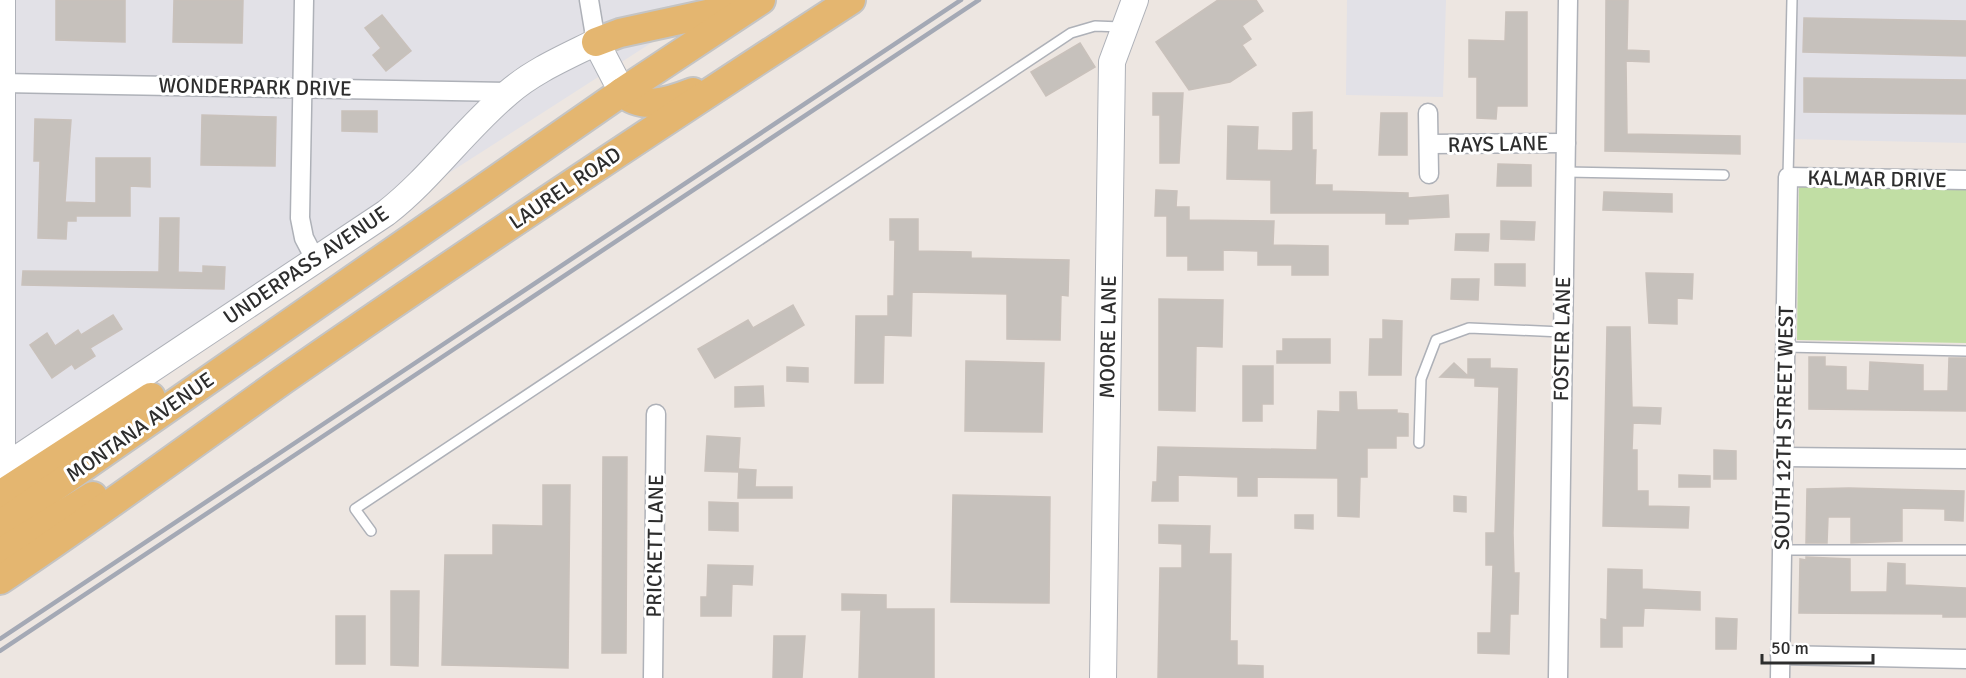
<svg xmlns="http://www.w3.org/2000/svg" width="1966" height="678" font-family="Signika,sans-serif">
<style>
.industrial{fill:#e2e1e7}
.green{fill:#c1dea4}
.building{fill:#c6c1bc;stroke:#c9c1bb;stroke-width:1.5}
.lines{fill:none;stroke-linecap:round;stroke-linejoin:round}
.lane-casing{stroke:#aeb1b8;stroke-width:12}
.street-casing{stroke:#aeb1b8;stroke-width:21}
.secondary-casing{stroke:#aeb1b8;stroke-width:28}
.primary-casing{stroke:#c4c4c4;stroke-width:32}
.lane{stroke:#fff;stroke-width:9}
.street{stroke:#fff;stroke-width:18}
.secondary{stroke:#fff;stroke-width:26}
.primary{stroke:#e4b670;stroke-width:28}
.rail{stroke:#a4a9b5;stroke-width:4.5}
.labels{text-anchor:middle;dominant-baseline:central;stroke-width:6;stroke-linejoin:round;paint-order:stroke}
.street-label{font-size:21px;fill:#2d2d2d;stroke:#fff}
</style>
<rect width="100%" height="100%" fill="#ede6e1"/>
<g class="industrial">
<path d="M0 0H718L315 259 0 470Z"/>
<path d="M1347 0H1446L1443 97 1346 95Z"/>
<path d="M1791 0H1966V143L1789 139Z"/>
</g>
<path class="green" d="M1799 182 1966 185V343L1797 340Z"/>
<g class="building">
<path d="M56 0H125V42L56 40Z"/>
<path d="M174 0H243L242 43 173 42Z"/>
<path d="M1218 0H1256L1263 11 1242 26 1251 39 1242 45 1256 65 1230 82 1189 90 1156 42Z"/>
<path d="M1606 0H1628L1627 50 1649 51V62L1626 61 1627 134 1740 136V154L1605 151Z"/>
<path d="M1506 12H1527V106H1497L1496 119 1477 118V77H1469V40L1505 41Z"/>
<path d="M382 15 411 51 386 71 373 55 381 48 365 28Z"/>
<path d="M1804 18 1966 21V56L1803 52Z"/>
<path d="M1080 43 1095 67 1046 96 1031 72Z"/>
<path d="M1804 78 1966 80V114L1804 112Z"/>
<path d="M1153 93H1183L1179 163H1160V115H1153Z"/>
<path d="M342 111H377V132L342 131Z"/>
<path d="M1312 112V150H1316L1315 185H1332V191L1408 193V198L1448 195 1449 217 1408 219V224H1386V213H1271V180L1227 179 1228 126 1258 127 1257 150 1291 151 1293 150V113Z"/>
<path d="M1381 113H1407V155H1379Z"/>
<path d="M202 115 276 117 275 166 201 165Z"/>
<path d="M35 119 71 120 65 202 96 203V158H150V187L130 186V216H76V221H67L66 239 38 238 40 161H34Z"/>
<path d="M1498 164 1531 165V186H1497Z"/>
<path d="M1156 190 1177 191 1176 207H1189V220L1274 221 1273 245 1328 246V275H1292V265H1258V251L1223 250V270H1188V256H1167V216H1155Z"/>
<path d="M1604 192 1672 194V212L1603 210Z"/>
<path d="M160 218H179L178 272 203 273V266L225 267 224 289 22 285 23 271 159 272Z"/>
<path d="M890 219H918V251L971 252V258L1069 260 1068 296 1061 295 1060 340 1007 339V294L912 292 911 336 884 335 883 383H855L856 316H888V296H894L895 240H890Z"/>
<path d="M1501 221 1535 222 1534 240 1501 239Z"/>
<path d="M1456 234H1489L1488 251 1455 250Z"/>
<path d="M1495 264H1525V286L1495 285Z"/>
<path d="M1646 273 1693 274 1692 299 1677 298V324L1649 323Z"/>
<path d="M1452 279H1479L1478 300 1451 299Z"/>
<path d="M1159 299 1223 300 1222 347 1196 346 1195 411 1159 410Z"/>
<path d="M793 305 804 325 715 378 698 349 748 320 753 328Z"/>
<path d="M113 315 122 329 90 348 95 356 75 369 72 364 52 378 30 345 47 333 55 346 78 330 81 335Z"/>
<path d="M1383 320 1402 321 1401 375H1369L1370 339H1383Z"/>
<path d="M1607 327H1630L1632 407 1661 408 1660 424 1633 423 1632 450H1637V491H1648V506L1689 507 1688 528 1603 526Z"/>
<path d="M1283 339H1330V363H1277V351H1283Z"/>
<path d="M1809 357H1825V366L1846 367V390L1869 391 1870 362 1923 365V391H1948L1949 358H1966V411L1809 409Z"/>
<path d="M1468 359H1490V368L1517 369 1513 533 1514 573H1519L1518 614H1510L1509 654 1478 653V633H1491L1493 565H1486V533H1495L1499 387 1475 386V378L1440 377 1454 363 1468 376Z"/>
<path d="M966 361 1044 363 1042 432 965 431Z"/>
<path d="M1243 366H1273V404H1262V421H1243Z"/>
<path d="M787 367 808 368V382L787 381Z"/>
<path d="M763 386 764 406 735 407V387Z"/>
<path d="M1340 392H1356L1357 410H1397V413L1408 414V436H1396V448H1367V477H1360L1359 517 1338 516V478L1257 477V496H1238V477L1178 475V501H1152L1153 482H1157L1158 447 1317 450 1318 411 1340 412Z"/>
<path d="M707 436 740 438 738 472 705 471Z"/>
<path d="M1714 450 1736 451V479H1714Z"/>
<path d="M603 457H627L626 653H602Z"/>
<path d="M739 469 756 470 755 487H792V498H738Z"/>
<path d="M1679 475 1710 476V487H1679Z"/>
<path d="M543 485H570L568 668 442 665 445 555H493V525L543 526Z"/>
<path d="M1849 488 1964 491 1963 521 1945 520V509L1902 508V541L1851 543V517H1828L1827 543H1806L1807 489Z"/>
<path d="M953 495 1050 497 1049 603 951 602Z"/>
<path d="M1454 496 1466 497V512L1454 511Z"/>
<path d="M709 502 738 503V531L709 530Z"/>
<path d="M1295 515H1313V529L1295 528Z"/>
<path d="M1159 525 1210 526 1209 554H1231L1230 641H1237V665L1263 666V678H1158L1160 568H1182V544L1159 543Z"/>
<path d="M1806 557 1850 559V592H1887L1888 563 1905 564V585L1966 588V617H1943V614L1799 613 1800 559 1806 560Z"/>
<path d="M708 565 753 566 752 585 732 584 731 616H701V597H707Z"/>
<path d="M1608 569 1642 570V589L1700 592V610L1644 608 1643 626H1622V647H1601V619L1607 620Z"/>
<path d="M391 591H419L418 666 391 665Z"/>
<path d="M842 594 886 595V609H934V678H859L861 610H842Z"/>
<rect x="336" y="616" width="29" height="48"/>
<path d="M1716 618 1737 619 1736 649H1716Z"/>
<path d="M774 636H805L802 678H773Z"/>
</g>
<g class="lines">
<g class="lane-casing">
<g id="lane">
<path d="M1566 172 1724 175"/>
<path d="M1788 177 1792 0"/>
<path d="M1785 347 1966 351"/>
<path d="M1419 443 1421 379 1436 340 1469 328 1562 332"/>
<path d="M371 531 355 509 1071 33 1095 26 1121 27"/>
<path d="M1782 550H1966"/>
</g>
</g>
<g class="street-casing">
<g id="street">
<path d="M304 0 300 218 304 238 315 259"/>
<path d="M589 0 596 42"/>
<path d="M2 83 508 92"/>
<path d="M1428 113 1429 174"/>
<path d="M1429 144 1566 143"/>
<path d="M1784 457 1966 459"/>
<path d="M1780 655 1966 659"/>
<path d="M653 678 656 414"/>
<path d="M1558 678 1568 0"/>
<path d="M1780 678 1788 177 1966 180"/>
</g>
</g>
<g class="secondary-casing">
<g id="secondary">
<path d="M2 469V0"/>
<path d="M0 470 386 213C431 178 464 130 508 93 533 71 566 57 596 42L622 92"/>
<path d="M1103 678 1112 62 1135 0"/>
</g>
</g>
<g class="primary-casing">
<g id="primary">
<path d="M596 42 620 33 739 7"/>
<path d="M622 92C642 111 670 101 693 92"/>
<path d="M0 495 151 397"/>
<path d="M0 525 622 92 761 0"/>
<path d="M0 553 93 496"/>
<path d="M0 580C96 516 189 447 283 380 470 250 660 124 851 0"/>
</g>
</g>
<use href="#lane" class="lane"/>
<use href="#street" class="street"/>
<use href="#secondary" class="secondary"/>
<use href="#primary" class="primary"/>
<g class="rail">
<path d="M0 639 961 0"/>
<path d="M0 651 979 0"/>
</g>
</g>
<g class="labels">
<g class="street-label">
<text transform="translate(255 87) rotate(1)">WONDERPARK DRIVE</text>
<text transform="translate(1498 144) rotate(-1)">RAYS LANE</text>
<text transform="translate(1877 179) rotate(1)">KALMAR DRIVE</text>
<text transform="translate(565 188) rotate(-34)">LAUREL ROAD</text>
<text transform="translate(306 265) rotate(-34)">UNDERPASS AVENUE</text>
<text transform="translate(1108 337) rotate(-89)">MOORE LANE</text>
<text transform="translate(1562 339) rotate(-89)">FOSTER LANE</text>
<text transform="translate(140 427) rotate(-35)">MONTANA AVENUE</text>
<text transform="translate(1784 428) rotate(-89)">SOUTH 12TH STREET WEST</text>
<text transform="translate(655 546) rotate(-89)">PRICKETT LANE</text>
</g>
</g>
<path d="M1762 654v9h111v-9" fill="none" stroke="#2d2d2d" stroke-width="3"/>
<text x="1771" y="654" font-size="18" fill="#2d2d2d" stroke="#ffffff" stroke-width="4.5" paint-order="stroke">50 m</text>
</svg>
